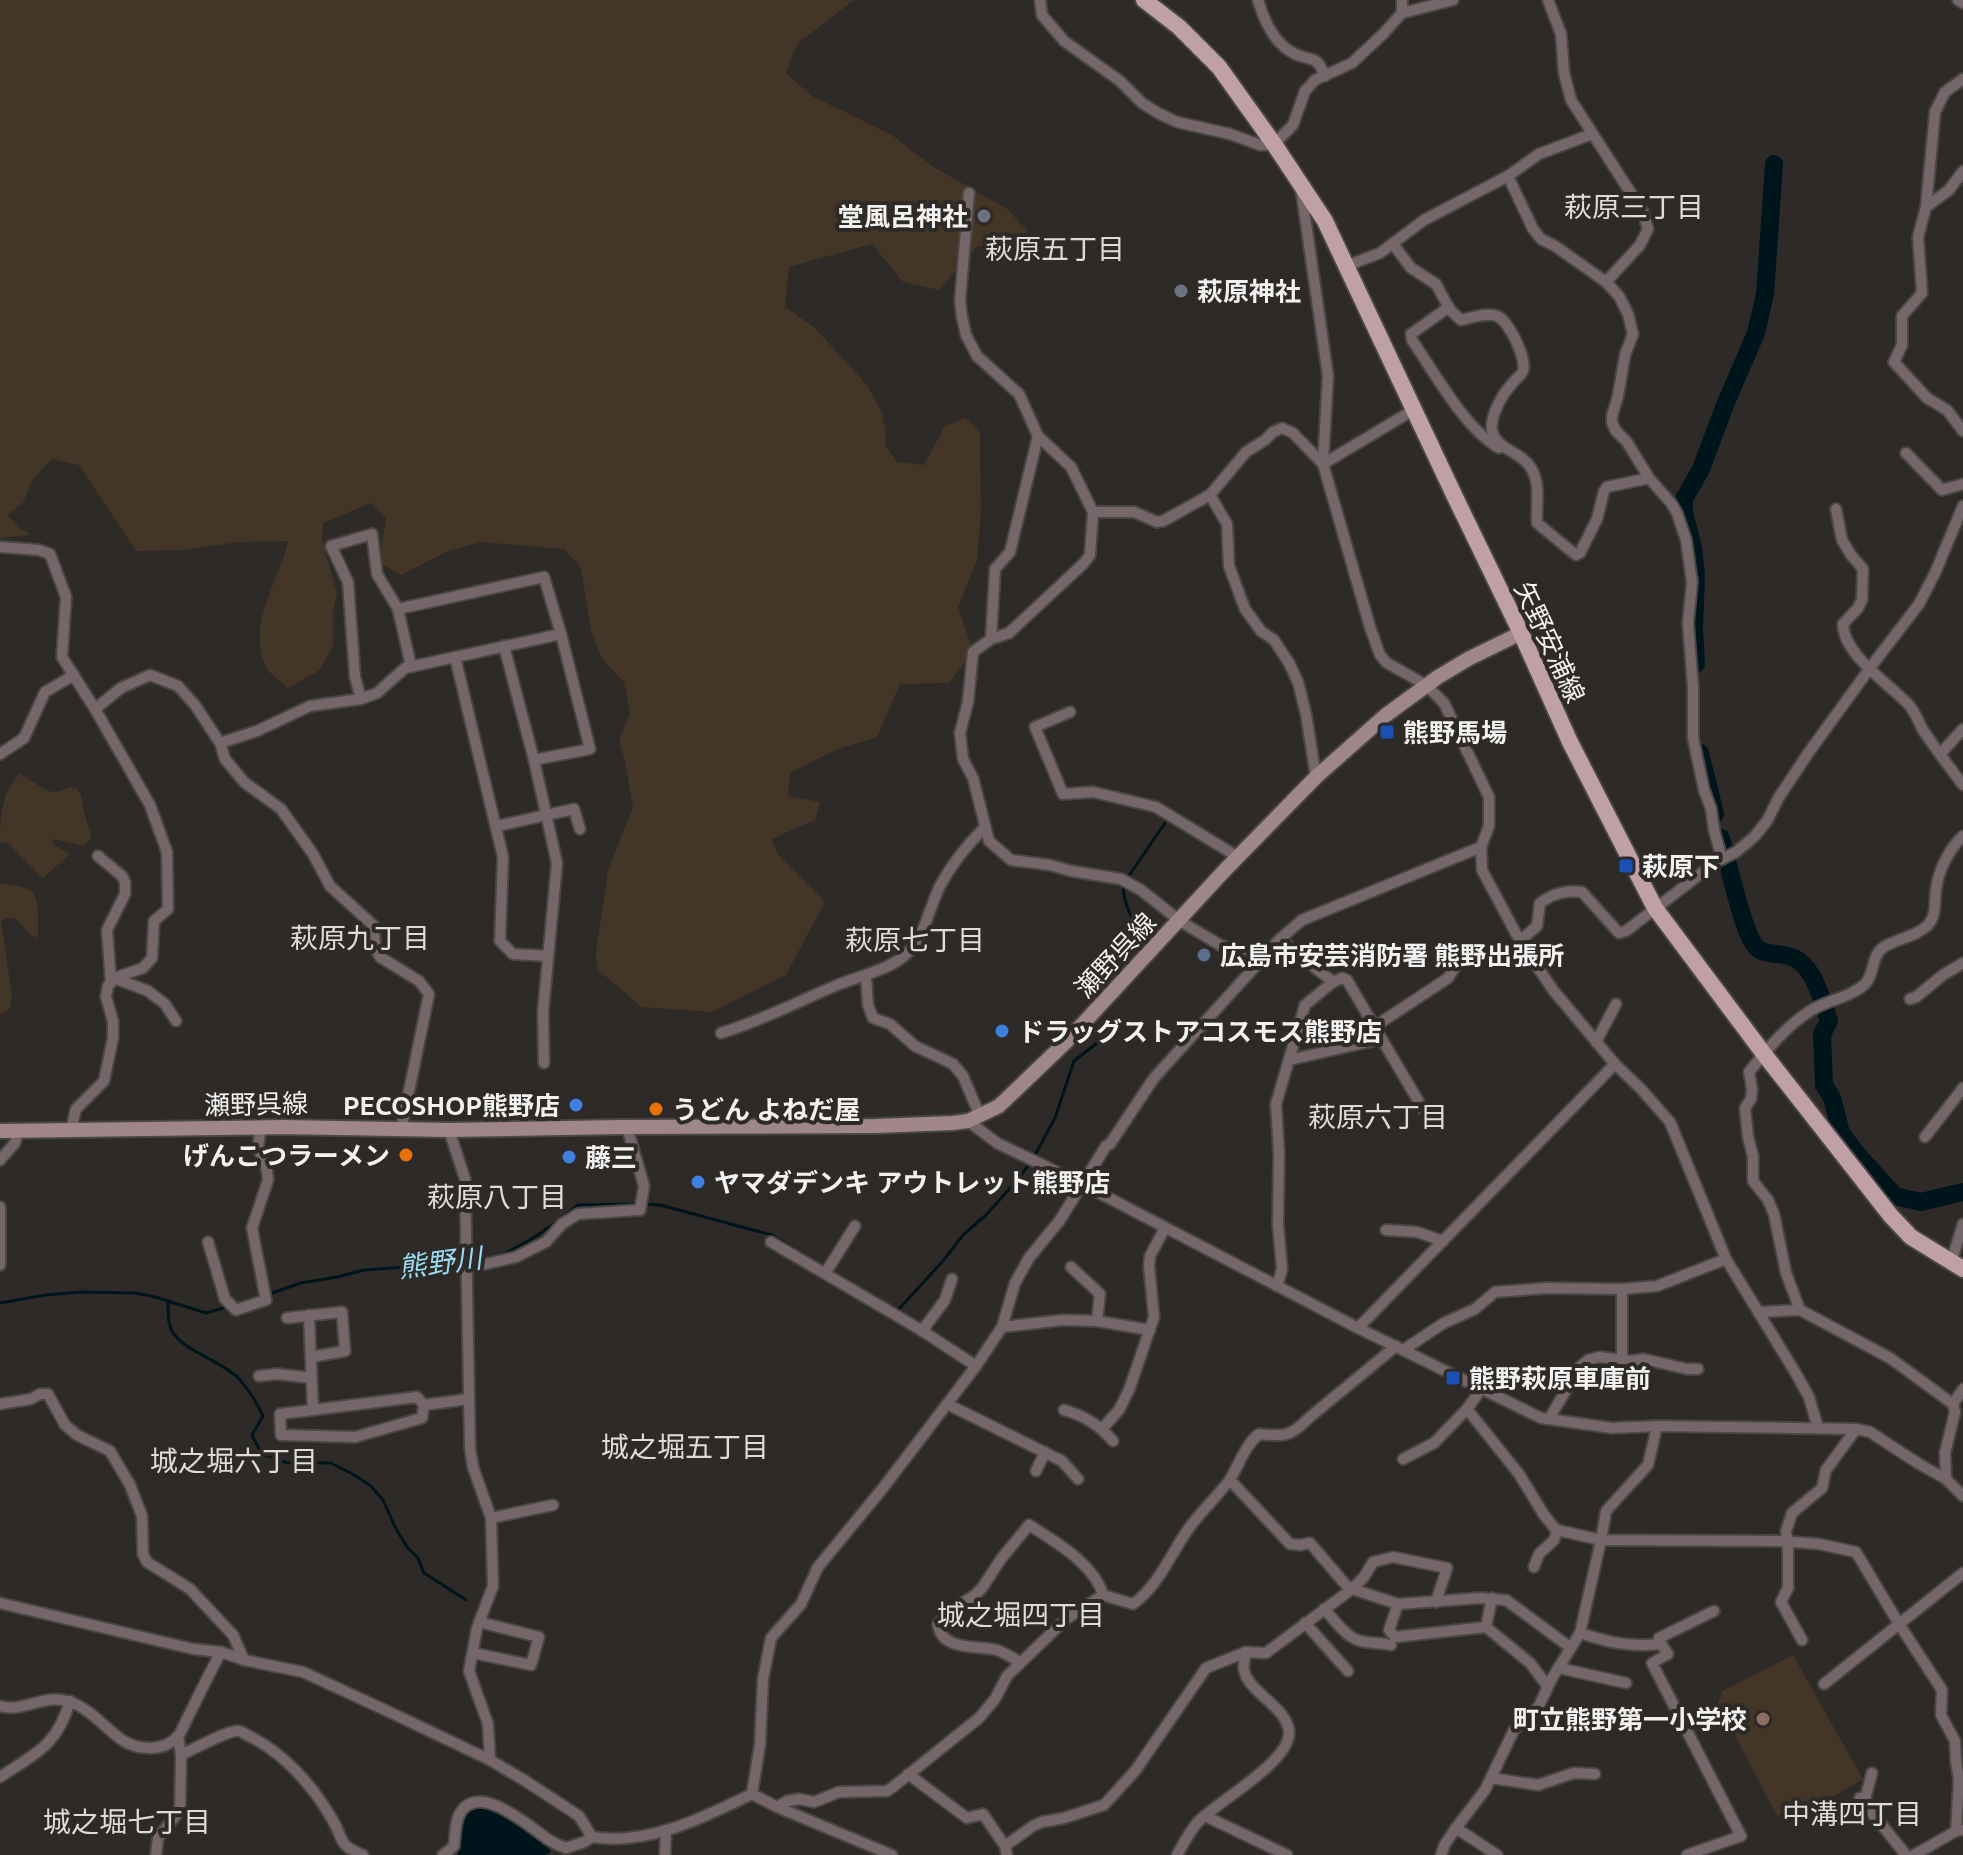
<svg xmlns="http://www.w3.org/2000/svg" width="1963" height="1855" font-family="Ubuntu,'Noto Sans JP',sans-serif">
<style>
.green{fill:#433627}
.water{fill:#00141c}
.lines{fill:none;stroke-linecap:round;stroke-linejoin:round}
.stream{stroke:#00141c;stroke-width:3}
.river{stroke:#00141c;stroke-width:18}
.street-casing{stroke:#494644;stroke-width:14}
.secondary-casing{stroke:#494644;stroke-width:18}
.primary-casing{stroke:#494644;stroke-width:20}
.street{stroke:#746669;stroke-width:10}
.secondary{stroke:#9e868b;stroke-width:14}
.primary{stroke:#bea0a6;stroke-width:16}
.worship-dot{fill:#6b7280;stroke:#2d2a28;stroke-width:3}
.transit-dot{fill:#1a4fb4;stroke:#2d2a28;stroke-width:3}
.service-dot{fill:#5c6f8a;stroke:#2d2a28;stroke-width:3}
.shop-dot{fill:#3f7fe0;stroke:#2d2a28;stroke-width:3}
.food-dot{fill:#e8710a;stroke:#2d2a28;stroke-width:3}
.education-dot{fill:#8d6e63;stroke:#2d2a28;stroke-width:3}
.labels{text-anchor:middle;dominant-baseline:central;stroke-width:8;stroke-linejoin:round;paint-order:stroke}
.poi-label{font-size:26px;font-weight:bold;fill:#f2f1ef;stroke:#2d2a28;text-anchor:start}
.street-label{font-size:26px;fill:#f2f1ef;stroke:#2d2a28}
.neighbourhood-label{font-size:28px;fill:#dedbd8;stroke:#2d2a28}
.water-label{font-size:28px;font-style:italic;fill:#9adbf3;stroke:#2d2a28}
</style>
<rect width="100%" height="100%" fill="#2d2a28"/>
<g class="green">
<path d="M0 0H854L797 44 786 73 812 96 892 135 932 166 1007 209 1028 231 1020 245 977 246 939 290 903 282 872 244 789 267 785 307 814 327 868 386 882 413 886 433 885 445 897 462 924 465 945 426 965 418 980 432 981 513 977 560 958 607 973 652 949 683 900 684 877 737 835 750 790 773 788 796 820 802 815 820 772 839 778 855 825 902 786 975 712 1012 642 1007 597 969 596 952 608 871 633 807 625 761 619 740 630 713 624 682 602 659 591 630 581 568 564 549 482 542 448 551 401 575 379 563 386 519 371 503 323 523 322 539 337 594 333 611V645L320 670 288 688C281 682 270 675 266 667 246 624 279 582 288 541L239 542 182 550 136 551 79 465 52 459 33 479 23 503 7 515 20 528 31 535 0 538Z"/>
<path d="M20 774 48 791 56 792 70 787 77 789 81 795 84 812 91 836 90 840 83 846 54 839 53 844 70 854 43 878 9 844 0 842C0 819 2 789 20 774Z"/>
<path d="M0 883C9 885 25 885 32 892 40 899 38 928 38 938L31 935 15 918H8L1 921 12 995 9 1010 0 1015Z"/>
<path d="M1793 1655 1863 1779 1808 1812 1802 1803 1777 1816 1718 1703 1722 1691Z"/>
</g>
<path class="water" d="M489 1805 546 1845 551 1852 545 1855H458C459 1844 458 1815 469 1809 474 1806 484 1806 489 1805Z"/>
<g class="lines">
<g class="stream">
<path d="M1128 877 1165 823"/>
<path d="M1124 886C1121 902 1138 927 1142 945"/>
<path d="M1034 1157 1055 1118 1074 1061 1110 1033 1119 1017"/>
<path d="M645 1204 660 1205 772 1235 807 1257"/>
<path d="M485 1259 506 1253 533 1238 555 1223 578 1205 638 1204"/>
<path d="M269 1294 301 1283 337 1277 364 1270 462 1263"/>
<path d="M168 1300C168 1309 167 1322 172 1331 184 1352 223 1361 239 1379 249 1390 257 1403 263 1416L252 1435 261 1453 287 1463H331L356 1476 371 1486 383 1500 395 1527 407 1547 418 1558 424 1573 466 1600"/>
<path d="M0 1303 45 1295 82 1292 134 1293 152 1296 206 1313 227 1307"/>
<path d="M235 1305 250 1300"/>
<path d="M893 1308 898 1310 942 1262 964 1234 986 1215 1012 1186 1027 1167"/>
</g>
<g class="river">
<path d="M1696 664 1694 630 1696 574 1693 548 1684 512V499L1701 469 1725 405 1756 333 1765 294 1774 164"/>
<path d="M1700 753 1715 814"/>
<path d="M1721 838C1728 860 1743 937 1758 949 1766 955 1779 953 1788 956 1813 961 1822 1000 1829 1021L1822 1034 1824 1085 1832 1098 1841 1133 1856 1153 1895 1196 1921 1202 1963 1192"/>
</g>
<g class="street-casing">
<g id="street">
<path d="M1040 0 1042 15 1064 41 1120 81 1142 103 1158 113 1177 122 1230 134 1260 145H1269L1274 144 1293 125 1305 91 1315 80 1352 63 1383 34 1402 13 1453 0"/>
<path d="M1258 0C1264 21 1274 44 1295 54 1313 62 1316 54 1325 76"/>
<path d="M1402 0V13"/>
<path d="M1548 0 1561 34 1564 73 1571 100 1643 212 1648 229 1640 245 1606 282"/>
<path d="M1958 0 1963 3"/>
<path d="M1963 171 1949 190 1926 207 1918 237 1922 293 1902 316V345L1894 362 1927 398 1947 410 1963 431"/>
<path d="M1508 176 1533 229 1541 239 1555 246 1606 282 1619 296 1628 314 1633 334 1625 355 1618 396 1612 416V423L1616 431 1627 442 1649 478 1671 503 1677 513 1686 540 1692 582 1688 623 1693 688V738L1704 790 1711 809 1714 830 1722 859"/>
<path d="M1301 189 1328 376 1323 464 1370 627 1380 655 1387 663 1426 685 1444 703 1489 797V826L1481 847 1482 870 1520 941 1553 990 1615 1064 1641 1089 1670 1122 1726 1259 1795 1372 1809 1397 1818 1428"/>
<path d="M969 193 960 301 962 317 966 335 977 356 1019 394 1038 436 1071 467 1093 512 1090 555 1083 564 1009 633 991 639 973 652 968 702 960 733 963 759 973 778 989 841 1011 860 1050 865 1071 871 1121 879 1141 890 1180 921 1220 945 1236 950 1273 947"/>
<path d="M1926 207 1935 112 1945 92 1963 79"/>
<path d="M1393 244 1411 268 1436 284 1450 310 1461 320C1471 318 1487 312 1497 316 1509 321 1527 359 1523 371 1521 376 1514 380 1511 385 1502 395 1490 416 1492 430 1496 450 1521 451 1531 468 1541 484 1536 504 1537 523L1576 555 1580 553 1597 519 1604 491 1607 487 1649 478"/>
<path d="M1346 266 1380 253 1424 220 1508 176 1539 154 1592 134"/>
<path d="M1449 307 1411 334 1412 340C1434 372 1465 429 1499 448"/>
<path d="M1906 453 1942 490 1963 484"/>
<path d="M1323 464 1415 409"/>
<path d="M1210 495 1227 524 1229 566 1245 609 1261 631 1274 640 1289 663 1298 682 1306 714 1316 777"/>
<path d="M1836 509 1842 540 1851 555 1863 569 1862 600 1858 608 1843 624C1843 654 1888 683 1908 704 1915 711 1918 721 1923 730 1935 748 1950 768 1963 785"/>
<path d="M1093 512H1134L1157 522 1163 521 1210 495 1246 452 1265 440 1273 432 1282 428 1293 433 1323 464"/>
<path d="M0 547 39 550 50 554 66 597 62 657 95 709 150 805 167 852 168 909 154 921 152 958 143 968 114 978 108 986 106 997 113 1021V1038L104 1081 76 1109 71 1130"/>
<path d="M398 609 544 577 561 634 590 749 534 760"/>
<path d="M991 639 995 569 1010 552 1038 436"/>
<path d="M504 646 534 760 557 863 543 1012 544 1063"/>
<path d="M455 657 503 857 500 941 513 954 548 956"/>
<path d="M361 699 355 677 348 582 331 546 372 534 377 574 398 609 411 666"/>
<path d="M95 709 121 688 150 675 178 686 195 705 220 743 225 759 244 782 281 809 313 854 330 886 374 926 375 947 380 957 419 981 429 994 401 1130"/>
<path d="M1070 712 1035 727 1063 794 1093 792 1156 807 1238 857"/>
<path d="M220 743 257 731 310 706 361 699 377 693 405 668 561 634"/>
<path d="M1941 753 1963 729"/>
<path d="M0 754 24 738 45 692 74 675"/>
<path d="M497 826 574 809 580 829"/>
<path d="M98 856 122 876 125 882V894L107 930 111 983"/>
<path d="M1280 939 1333 982"/>
<path d="M1520 941 1537 926 1540 903C1554 893 1566 890 1582 892L1619 933 1626 931 1716 862 1736 852 1754 837 1767 821 1779 797 1809 752 1870 668 1919 604 1935 573 1963 506"/>
<path d="M866 976 868 1005 873 1018 890 1024 915 1046 953 1064 963 1076 980 1116"/>
<path d="M114 978 148 991 165 1004 176 1021"/>
<path d="M1910 999 1916 997 1943 975 1963 963"/>
<path d="M1374 1027 1448 978 1459 961 1475 952"/>
<path d="M721 1033C761 1021 797 1002 835 986 862 974 898 970 916 943 927 925 931 904 940 886 952 863 967 845 985 827"/>
<path d="M1596 1042 1616 1004"/>
<path d="M1289 1060 1381 1039"/>
<path d="M968 1121 997 1143 1082 1184 1358 1328 1541 1418 1612 1428 1657 1426 1856 1429 1870 1432 1919 1464 1946 1479 1963 1496"/>
<path d="M449 1130 465 1179 470 1448 473 1467 491 1518 493 1586 477 1628 469 1671 488 1724 490 1760"/>
<path d="M1925 1137 1963 1088"/>
<path d="M0 1160 15 1143 18 1131"/>
<path d="M0 1207V1265"/>
<path d="M1386 1230 1417 1232 1443 1241"/>
<path d="M208 1242 225 1299 236 1310 266 1300 252 1228 268 1180 267 1170 258 1147 261 1127"/>
<path d="M771 1242 921 1330 976 1366"/>
<path d="M1951 1263 1963 1224"/>
<path d="M1071 1267 1100 1294 1097 1321"/>
<path d="M468 1268 516 1257 546 1242 562 1224 578 1214 640 1210 644 1186 627 1127"/>
<path d="M826 1272 855 1226"/>
<path d="M1277 1286 1282 1269 1278 1225 1279 1153 1276 1104 1305 1005 1333 982 1342 978 1347 980 1423 1109"/>
<path d="M1622 1289V1360"/>
<path d="M1800 1310 1786 1273 1774 1214 1768 1200 1753 1181V1156L1748 1137 1745 1108 1751 1099 1752 1089 1749 1072C1767 1050 1786 1026 1810 1011 1826 1000 1850 998 1865 984 1875 974 1871 955 1884 947 1898 938 1916 937 1928 925 1937 915 1934 902 1936 890 1938 871 1949 849 1963 836"/>
<path d="M1758 1312 1800 1310 1890 1358 1953 1404 1955 1412 1945 1453 1946 1479"/>
<path d="M309 1315 313 1410"/>
<path d="M287 1318 342 1312 345 1351 311 1357"/>
<path d="M1002 1327 1063 1320 1097 1321 1150 1330"/>
<path d="M1358 1328 1615 1064"/>
<path d="M922 1331 945 1300 952 1279"/>
<path d="M1403 1350 1444 1323 1475 1309 1495 1292 1547 1288 1622 1289 1657 1286 1726 1259"/>
<path d="M259 1376 277 1374 311 1378"/>
<path d="M0 1404 31 1399 40 1394H48L65 1425 77 1435 110 1451 130 1485 142 1516 143 1554 147 1562 190 1589 233 1635 244 1660"/>
<path d="M947 1404 1062 1461 1078 1479"/>
<path d="M1953 1404 1963 1389"/>
<path d="M424 1405 417 1397 280 1414 281 1435 355 1437 422 1418 424 1405 469 1399"/>
<path d="M1467 1409 1519 1474 1544 1515 1557 1531 1554 1540 1539 1554 1534 1567"/>
<path d="M1064 1410C1085 1416 1099 1425 1113 1441"/>
<path d="M1549 1419 1579 1368 1588 1360 1599 1357 1631 1361 1644 1359 1687 1369H1698"/>
<path d="M1102 1429 1119 1410 1129 1390 1154 1317 1149 1266 1150 1256 1165 1228"/>
<path d="M1403 1459 1434 1443 1467 1409 1482 1388"/>
<path d="M1036 1471 1045 1452"/>
<path d="M1230 1480 1290 1544 1300 1545 1310 1543 1346 1585 1352 1589 1398 1604 1480 1598 1506 1600 1571 1648"/>
<path d="M491 1518 553 1505"/>
<path d="M1557 1530 1601 1540 1780 1541 1819 1544 1856 1552 1899 1624 1942 1690 1941 1715 1955 1741 1956 1761 1959 1780 1956 1831"/>
<path d="M1492 1598 1486 1627 1530 1663 1548 1687"/>
<path d="M0 1603 193 1649 221 1652 244 1660 303 1672 398 1716 490 1760 524 1780 579 1816 592 1837C647 1846 703 1818 752 1794L777 1807 892 1855"/>
<path d="M1398 1604 1389 1630 1395 1637 1486 1627"/>
<path d="M1324 1609C1336 1621 1347 1640 1365 1642 1374 1643 1382 1643 1391 1645"/>
<path d="M1305 1623 1348 1671"/>
<path d="M1580 1633C1611 1643 1628 1647 1661 1644L1668 1654 1652 1663 1741 1836 1687 1855"/>
<path d="M1802 1640 1781 1602 1788 1588V1542L1786 1531 1792 1513 1822 1488 1826 1470 1856 1429"/>
<path d="M1661 1644 1659 1638 1714 1611"/>
<path d="M473 1653 531 1665 539 1637 479 1622"/>
<path d="M1019 1662C1012 1657 1005 1653 997 1650 979 1645 941 1652 938 1624L953 1609 975 1595 982 1588 1001 1559 1029 1525C1055 1541 1095 1565 1103 1595"/>
<path d="M1559 1668 1626 1683"/>
<path d="M1824 1684 1963 1573"/>
<path d="M0 1706C22 1713 44 1694 67 1701 89 1707 104 1727 122 1740 139 1751 165 1752 179 1735 183 1729 186 1720 190 1713 200 1693 210 1672 221 1652"/>
<path d="M181 1755C192 1750 228 1730 238 1731 242 1731 246 1735 249 1736 284 1753 313 1786 332 1819 345 1840 336 1844 363 1855"/>
<path d="M908 1774 967 1818 983 1814 1005 1846 1007 1855"/>
<path d="M0 1777C36 1753 57 1746 70 1701"/>
<path d="M1491 1778 1538 1785 1574 1773 1595 1774"/>
<path d="M752 1794 760 1744 763 1679 771 1638 801 1604 818 1567 883 1488 976 1366 1002 1327 1015 1283 1029 1258 1060 1220 1106 1146 1110 1144 1154 1078 1280 939 1302 920 1481 847"/>
<path d="M1860 1798 1906 1855"/>
<path d="M1864 1803 1872 1773"/>
<path d="M777 1807 787 1801 799 1799 814 1802 839 1792 887 1791 893 1787 979 1718 995 1699 1007 1676 1066 1619 1103 1595 1133 1604C1160 1585 1172 1550 1192 1524 1204 1509 1217 1496 1229 1481 1239 1466 1244 1446 1259 1434 1286 1437 1291 1436 1310 1417L1396 1346"/>
<path d="M1205 1816 1287 1855"/>
<path d="M1456 1828 1497 1855"/>
<path d="M1005 1846 1033 1826 1042 1822 1064 1818 1104 1805 1135 1771 1206 1668 1246 1652 1266 1653 1352 1589 1364 1577 1373 1562 1393 1557 1447 1568 1436 1602"/>
<path d="M156 1855 158 1838 180 1810 181 1755 178 1737"/>
<path d="M443 1855 454 1846C455 1836 455 1824 459 1815 477 1779 530 1827 549 1840 554 1843 560 1846 566 1848L584 1842 592 1837"/>
<path d="M665 1855 666 1830"/>
<path d="M1177 1855C1184 1843 1191 1828 1201 1819 1222 1799 1287 1763 1289 1734 1290 1708 1248 1693 1244 1670 1243 1664 1245 1657 1246 1652"/>
<path d="M1441 1855 1445 1844 1456 1828 1485 1790 1514 1730 1539 1706 1551 1680 1580 1633 1601 1540 1606 1511 1648 1465 1657 1426"/>
<path d="M1914 1855 1956 1831 1961 1830"/>
</g>
</g>
<g class="secondary-casing">
<path id="secondary" d="M0 1131 283 1127 449 1130 621 1127 876 1126 953 1123 968 1121 999 1106 1066 1042 1225 870 1316 777 1386 715 1438 677 1468 659 1521 633"/>
</g>
<g class="primary-casing">
<path id="primary" d="M1144 0 1179 27 1219 67 1274 144 1325 221 1456 499 1521 633 1570 742 1655 908 1764 1054 1891 1216 1911 1237 1963 1269"/>
</g>
<use href="#street" class="street"/>
<use href="#secondary" class="secondary"/>
<use href="#primary" class="primary"/>
</g>
<g class="worship-dot">
<circle cx="984" cy="216" r="8"/>
<circle cx="1181" cy="291" r="8"/>
</g>
<g class="transit-dot">
<rect x="1379" y="724" width="16" height="16" rx="4"/>
<rect x="1618" y="858" width="16" height="16" rx="4"/>
<rect x="1445" y="1370" width="16" height="16" rx="4"/>
</g>
<circle class="service-dot" cx="1204" cy="955" r="8"/>
<g class="shop-dot">
<circle cx="1002" cy="1031" r="8"/>
<circle cx="576" cy="1105" r="8"/>
<circle cx="569" cy="1157" r="8"/>
<circle cx="698" cy="1182" r="8"/>
</g>
<g class="food-dot">
<circle cx="656" cy="1109" r="8"/>
<circle cx="406" cy="1155" r="8"/>
</g>
<circle class="education-dot" cx="1763" cy="1719" r="8"/>
<g class="labels">
<g class="poi-label">
<text x="968" y="216" text-anchor="end">堂風呂神社</text>
<text x="1197" y="291">萩原神社</text>
<text x="1403" y="732">熊野馬場</text>
<text x="1642" y="866">萩原下</text>
<text x="1220" y="955">広島市安芸消防署 熊野出張所</text>
<text x="1018" y="1031">ドラッグストアコスモス熊野店</text>
<text x="560" y="1105" text-anchor="end">PECOSHOP熊野店</text>
<text x="672" y="1109">うどん よねだ屋</text>
<text x="390" y="1155" text-anchor="end">げんこつラーメン</text>
<text x="585" y="1157">藤三</text>
<text x="714" y="1182">ヤマダデンキ アウトレット熊野店</text>
<text x="1469" y="1378">熊野萩原車庫前</text>
<text x="1747" y="1719" text-anchor="end">町立熊野第一小学校</text>
</g>
<g class="street-label">
<text transform="translate(1550 642) rotate(65)">矢野安浦線</text>
<text transform="translate(1115 955) rotate(-47)">瀬野呉線</text>
<text transform="translate(256 1104) rotate(-1)">瀬野呉線</text>
</g>
<g class="neighbourhood-label">
<text x="1634" y="206">萩原三丁目</text>
<text x="1055" y="248">萩原五丁目</text>
<text x="360" y="937">萩原九丁目</text>
<text x="915" y="939">萩原七丁目</text>
<text x="1378" y="1116">萩原六丁目</text>
<text x="497" y="1196">萩原八丁目</text>
<text x="685" y="1446">城之堀五丁目</text>
<text x="234" y="1460">城之堀六丁目</text>
<text x="1021" y="1614">城之堀四丁目</text>
<text x="1852" y="1813">中溝四丁目</text>
<text x="127" y="1821">城之堀七丁目</text>
</g>
<g class="water-label">
<text transform="translate(440 1262) rotate(-7)">熊野川</text>
</g>
</g>
</svg>
